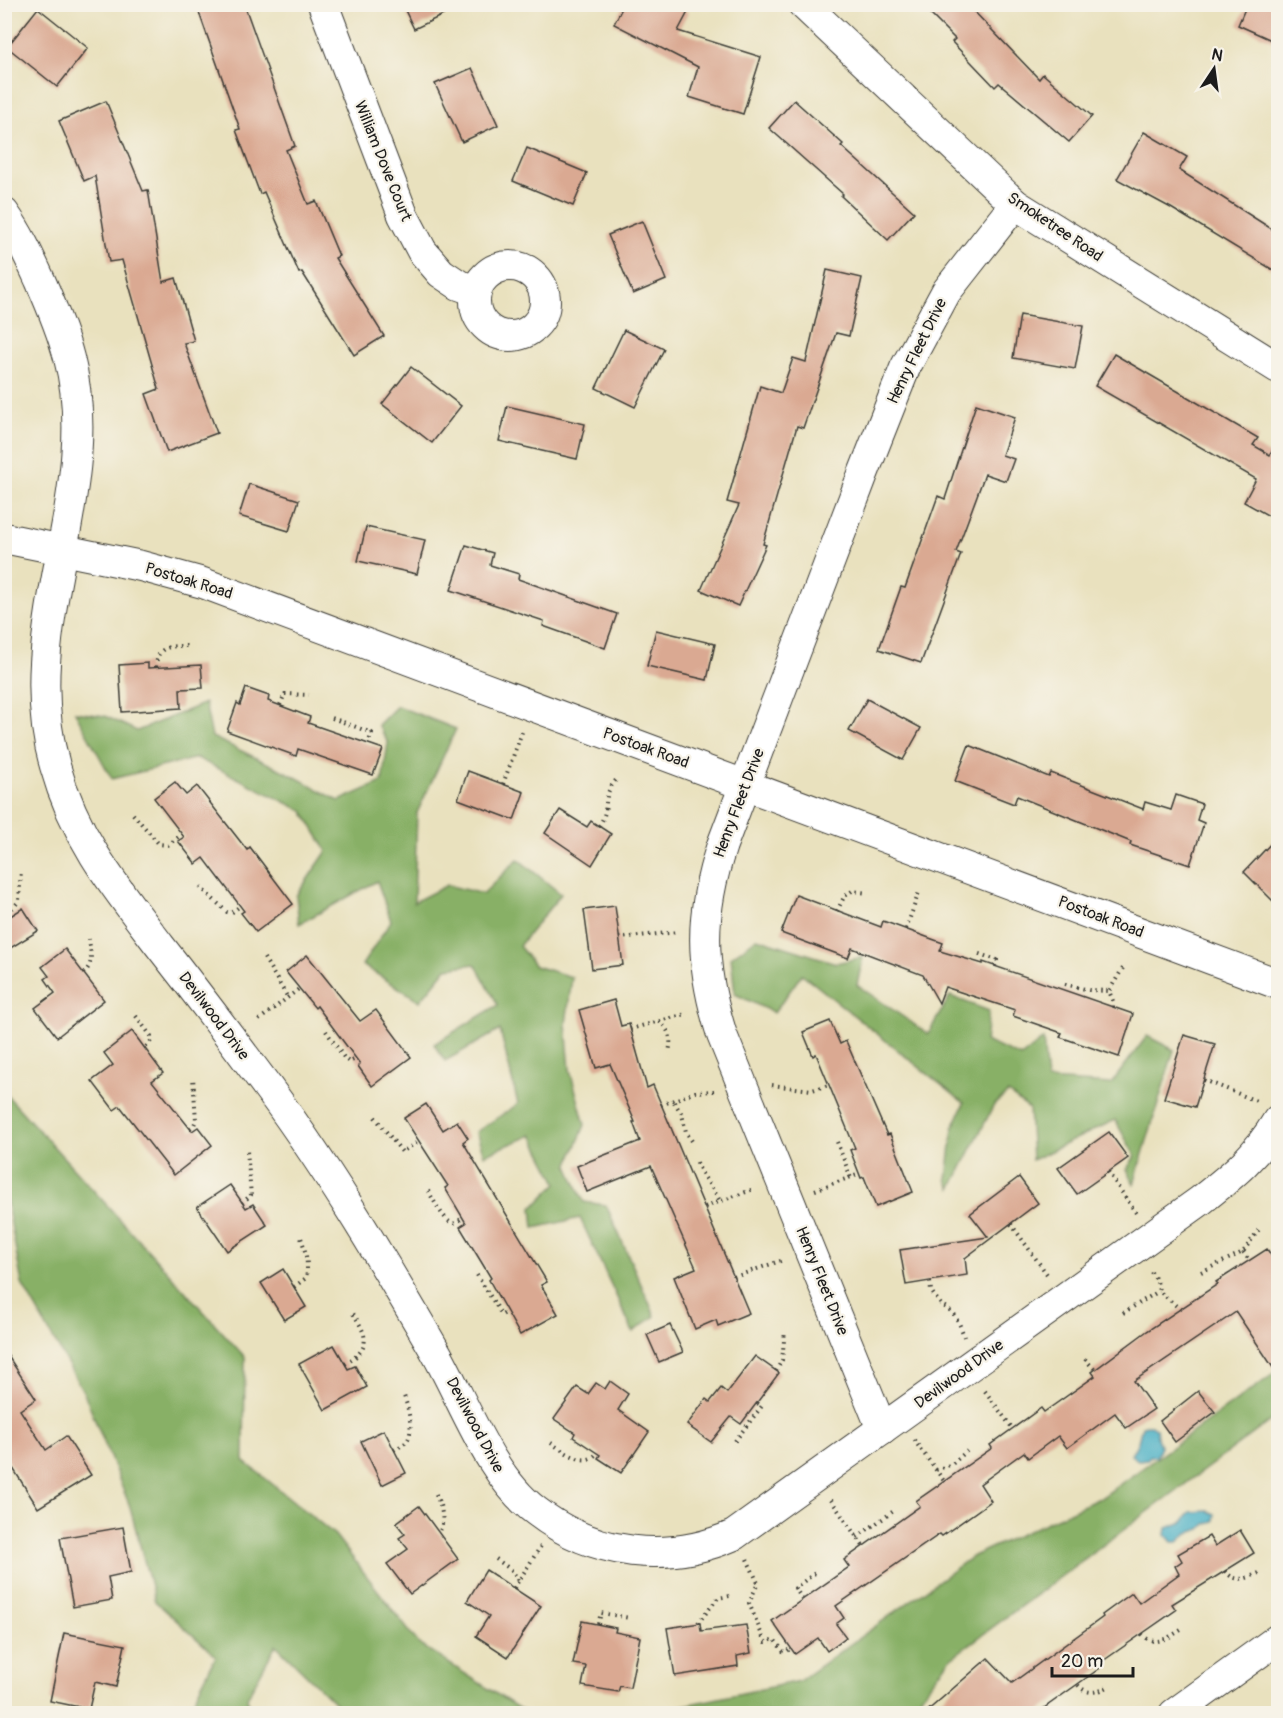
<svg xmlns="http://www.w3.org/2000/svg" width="1283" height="1718" font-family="Pangolin,sans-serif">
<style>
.forest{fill:#88b066;stroke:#526641;stroke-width:1.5}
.water{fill:#45aec4;stroke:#306570;stroke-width:1.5}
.building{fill:#daa992}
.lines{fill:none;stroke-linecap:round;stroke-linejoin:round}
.minor-casing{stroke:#3b3a34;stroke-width:32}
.path{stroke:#3b3a34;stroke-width:4;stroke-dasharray:1.5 4.5;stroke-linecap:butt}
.minor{stroke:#fff;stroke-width:30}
.labels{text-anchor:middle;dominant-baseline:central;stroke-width:4.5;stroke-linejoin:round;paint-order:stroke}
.street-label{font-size:16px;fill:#1c1c1c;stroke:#f7f3e8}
</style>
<rect width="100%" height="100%" fill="#f7f3e8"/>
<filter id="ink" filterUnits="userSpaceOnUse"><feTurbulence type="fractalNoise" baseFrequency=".0167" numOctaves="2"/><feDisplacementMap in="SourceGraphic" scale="12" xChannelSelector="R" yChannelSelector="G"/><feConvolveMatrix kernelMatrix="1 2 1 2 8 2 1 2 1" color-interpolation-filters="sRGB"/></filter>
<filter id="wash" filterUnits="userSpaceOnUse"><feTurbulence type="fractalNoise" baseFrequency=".008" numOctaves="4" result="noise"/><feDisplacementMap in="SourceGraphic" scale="24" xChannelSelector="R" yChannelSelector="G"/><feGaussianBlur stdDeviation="1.35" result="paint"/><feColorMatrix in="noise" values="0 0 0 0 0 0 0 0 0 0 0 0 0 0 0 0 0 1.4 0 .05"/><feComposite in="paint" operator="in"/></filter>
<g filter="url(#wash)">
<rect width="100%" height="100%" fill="#e9e1be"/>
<g class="forest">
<path d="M205 703 212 737 290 774 339 801 382 782 388 743 378 725 397 706 456 729 417 813 414 902 447 885 483 894 518 859 561 894 519 946 535 966 572 977 566 1024 570 1070 585 1125 568 1166 584 1202 606 1205 655 1316 633 1332 580 1218 534 1228 532 1208 557 1183 532 1135 484 1155 476 1132 518 1104 500 1030 445 1061 434 1044 498 1005 475 964 447 968 420 1001 362 965 391 921 377 881 299 924 296 896 327 851 303 811 197 758 112 779 75 712 105 716 137 731Z"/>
<path d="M757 938 836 963 863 957 857 985 928 1034 950 996 989 1011 985 1041 1021 1057 1043 1039 1047 1080 1111 1084 1147 1036 1174 1050 1134 1184 1127 1169 1135 1156 1115 1120 1032 1160 1029 1109 1008 1093 994 1105 951 1189 947 1179 953 1128 964 1103 802 974 774 1013 735 994 731 957Z"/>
<path d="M4 1092 245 1357 244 1461 335 1535 419 1644 526 1713H345L276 1645 247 1698 252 1713H187L216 1656 155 1601 129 1504 84 1393 22 1284 5 1192Z"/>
<path d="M1278 1371V1415L950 1659 908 1713 644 1714 799 1681 973 1556 1102 1497Z"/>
</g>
<g class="water">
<path d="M1146 1425H1151L1156 1429C1157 1432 1156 1434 1157 1437 1159 1448 1164 1443 1156 1457L1150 1456 1148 1459 1138 1460 1131 1455 1138 1442 1142 1426Z"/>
<path d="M1208 1511 1215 1514 1214 1521 1207 1523 1201 1529 1188 1533 1178 1542H1172L1166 1535 1167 1528 1183 1522 1191 1512Z"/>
</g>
<g id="blocks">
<g class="building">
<path d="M196 4H244L295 146 286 150 308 204 316 201 339 256 335 258 384 336 354 355 302 272 299 273 264 192 260 194 236 130 240 129Z"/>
<path d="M402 4H466L414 29Z"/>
<path d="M624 4H673L688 12 678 31 761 57 743 114 689 97 698 67 614 24Z"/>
<path d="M920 4H967L1039 79 1043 74 1092 116 1069 142 999 83 995 87 952 42 955 39Z"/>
<path d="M1247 4H1278V43L1238 25Z"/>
<path d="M38 8 88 48 57 87 7 47Z"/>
<path d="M472 68 498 125 462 142 435 84Z"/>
<path d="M794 100 843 144 841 146 914 212 888 240 841 196 843 194 769 128Z"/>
<path d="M106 101 143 191 148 190 163 282 176 278 194 341 184 343 217 433 167 452 146 394 159 389 122 260 109 262 95 176 84 181 59 121Z"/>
<path d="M1144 132 1187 157 1179 170 1278 233V273L1171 208 1117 179Z"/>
<path d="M527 148 587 173 573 206 513 181Z"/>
<path d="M642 221 666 280 633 294 608 235Z"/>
<path d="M827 270 862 278 849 336 836 333 803 428 797 426 763 544 766 545 738 606 701 590 739 505 727 502 760 386 781 393 793 358 806 362Z"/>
<path d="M1020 315 1083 326 1075 369 1013 358Z"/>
<path d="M624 330 664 349 635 407 596 388Z"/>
<path d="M1114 354 1258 438 1253 445 1270 455 1278 441V521L1244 502 1256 479 1095 386Z"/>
<path d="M411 367 461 406 432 443 382 404Z"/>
<path d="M976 404 1015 417 1002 455 1014 459 1006 481 985 474 956 552 961 554 921 663 879 649 901 587 905 588 938 496 945 499Z"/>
<path d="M507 406 585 424 577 459 499 441Z"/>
<path d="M249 484 299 500 289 531 239 516Z"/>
<path d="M366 527 425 540 417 574 358 561Z"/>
<path d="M466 545 493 553 490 565 519 574 518 579 617 614 605 648 543 626 544 621 451 590Z"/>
<path d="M656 630 715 644 707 680 647 666Z"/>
<path d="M148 663V668L201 665 203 688 180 689 181 708 122 712 119 665Z"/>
<path d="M246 688 269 696 268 701 310 717 308 723 383 749 373 775 298 749 296 756 227 731 237 703 240 705Z"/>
<path d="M867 699 921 728 903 760 849 731Z"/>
<path d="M969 745 1049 777 1051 773 1143 809 1145 802 1171 810 1176 795 1202 804 1197 820 1204 823 1190 865 1130 845 1131 842 1017 796 1014 804 955 781Z"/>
<path d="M468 771 524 792 514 820 458 799Z"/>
<path d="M175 782 186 795 197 786 247 850 250 847 293 904 256 932 241 913 244 911 204 858 196 864 178 841 184 837 154 798Z"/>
<path d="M560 810 587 827 591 821 611 834 592 865 545 833Z"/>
<path d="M1278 836V906L1244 872Z"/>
<path d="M796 895 881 927 883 921 943 943 940 951 983 964V962L1133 1014 1119 1057 1060 1037 1062 1033 1013 1016 1015 1010 945 987 939 1003 923 975 852 948 848 958 781 933Z"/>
<path d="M615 906 623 965 592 969 584 910Z"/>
<path d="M23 908 38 931 4 952V920Z"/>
<path d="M65 949 104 1000 57 1037 35 1008 55 993 45 979 49 976 42 967Z"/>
<path d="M307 955 360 1021 376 1010 411 1057 372 1086 358 1066 360 1064 317 1006 315 1008 286 972Z"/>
<path d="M614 1000 621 1026 629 1024 647 1088 653 1085 749 1313 718 1326 716 1320 695 1329 674 1277 696 1268 651 1166 587 1192 577 1166 640 1141 633 1122H635L610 1064 596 1068 579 1010Z"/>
<path d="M830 1021 840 1044 846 1041 887 1135 890 1134 913 1192 876 1207 864 1177 861 1178 850 1150 855 1148 829 1085 816 1054 813 1056 803 1032Z"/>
<path d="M132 1031 163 1073 152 1081 192 1131 198 1127 212 1145 174 1175 120 1106 114 1110 92 1081 113 1065 104 1053Z"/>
<path d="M1184 1035 1215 1044 1195 1107 1164 1098Z"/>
<path d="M426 1104 443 1130 457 1121 468 1138 463 1142 547 1282 541 1285 558 1314 520 1335 489 1280 491 1278 460 1227 466 1223 445 1188 448 1186 404 1118Z"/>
<path d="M1109 1132 1128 1158 1077 1194 1058 1168Z"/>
<path d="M1019 1177 1038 1203 965 1258 967 1275 906 1285 900 1250 988 1237 970 1214Z"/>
<path d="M230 1185 246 1208 253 1204 267 1225 227 1251 197 1207Z"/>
<path d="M1267 1249 1278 1266V1375L1236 1312 1134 1381 1154 1409 1126 1428 1115 1413 1067 1448 1058 1436 1028 1458 1024 1452 980 1484 991 1501 942 1536 940 1534 836 1606 844 1618 836 1624 846 1637 827 1651 818 1638 795 1654 772 1621 849 1567 844 1560 920 1506 916 1501 992 1448 990 1445 1041 1408 1044 1412 1095 1376 1092 1372 1147 1331 1218 1284 1216 1282Z"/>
<path d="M283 1269 306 1307 284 1320 261 1283Z"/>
<path d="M670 1325 683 1352 659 1362 647 1335Z"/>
<path d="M334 1345 348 1369 355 1366 367 1387 325 1410 299 1364Z"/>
<path d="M4 1350 36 1399 20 1410 46 1450 66 1436 91 1475 38 1508 4 1454Z"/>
<path d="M755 1356 779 1373 741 1424 731 1417 711 1442 687 1425 706 1399 710 1402 721 1388 727 1393Z"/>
<path d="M610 1381 628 1394 618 1410 649 1432 621 1473 598 1458 600 1455 573 1437 575 1433 554 1419 577 1387 588 1394 596 1383 605 1389Z"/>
<path d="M1198 1391 1215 1412 1175 1442 1160 1421Z"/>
<path d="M384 1430 406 1473 382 1485 361 1441Z"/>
<path d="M419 1506 458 1559 410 1594 387 1564 408 1549 399 1538 405 1534 396 1523Z"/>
<path d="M123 1527 131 1572 108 1577 112 1600 73 1607 60 1538Z"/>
<path d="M1240 1530 1254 1553 1172 1604 1176 1610 1100 1663 1103 1666 1037 1713H925L988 1658 1012 1683 1103 1617 1102 1615 1132 1593 1139 1603 1179 1574 1175 1566 1182 1561 1178 1554 1209 1536 1215 1546Z"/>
<path d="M486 1570 541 1606 508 1657 476 1636 489 1616 467 1601Z"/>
<path d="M582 1621 616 1628 615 1632 640 1637 630 1688 620 1686 618 1692 582 1686 586 1666 573 1664Z"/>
<path d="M700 1623 701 1631 746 1625 751 1653 737 1656 738 1666 675 1676 667 1628Z"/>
<path d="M64 1633 125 1645 116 1687 95 1682 89 1709 50 1701Z"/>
</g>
</g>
</g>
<g filter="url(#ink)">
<use href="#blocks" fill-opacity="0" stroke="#3b3a34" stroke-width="1.5"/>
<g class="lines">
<g class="minor-casing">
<g id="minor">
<path d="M323 4 403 215 422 251 441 273 459 285 476 291"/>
<path d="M803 4 1015 204 1278 368"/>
<path d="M4 213C19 234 29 256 40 280 51 305 62 331 69 358 86 421 74 488 62 550 48 624 34 691 55 766 75 838 115 887 160 946 193 988 225 1030 257 1073 323 1160 379 1254 434 1349 463 1399 489 1476 536 1511 594 1556 668 1564 734 1535L1200 1201C1233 1175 1256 1157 1278 1120"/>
<circle cx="510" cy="301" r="35"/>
<path d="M4 538 141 566 203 583 1278 984"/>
<path d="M882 1429 722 1035C700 966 699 914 722 845L863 474 905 368 946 292 1015 204"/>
<path d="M1174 1714 1278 1639"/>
</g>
</g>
<g class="path">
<path d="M156 667C157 645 170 646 189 646"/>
<path d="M280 705 285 694 309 695"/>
<path d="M332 718 372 733 368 744"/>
<path d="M503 784 522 732"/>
<path d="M133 814 159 844 168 845 182 834"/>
<path d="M599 826C611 808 600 798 616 780"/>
<path d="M200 887 227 912 231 913 240 906"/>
<path d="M12 909 19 901 21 870"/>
<path d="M837 911 844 897 852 891 868 893"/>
<path d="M906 929 919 892"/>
<path d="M619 938 678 932"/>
<path d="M979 954 997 960 995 966"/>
<path d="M264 958 288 998"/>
<path d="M83 973C95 965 90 951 89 939"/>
<path d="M1065 984 1089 990 1109 991"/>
<path d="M1113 1007V1001L1109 991 1123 968"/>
<path d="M136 1016 151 1036V1041L145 1048"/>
<path d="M259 1020 300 988"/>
<path d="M659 1021C670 1031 672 1038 669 1052"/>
<path d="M630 1029 686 1014"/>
<path d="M326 1031 345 1059 349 1062 356 1059"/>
<path d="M1204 1080 1259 1102"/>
<path d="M772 1085 812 1090 829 1085"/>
<path d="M674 1102 682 1114 686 1132 694 1144"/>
<path d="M661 1105 695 1092 715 1091"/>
<path d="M375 1117 402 1152 419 1141"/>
<path d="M190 1128 194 1125 196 1120 193 1077"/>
<path d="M837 1142 851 1178"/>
<path d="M697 1162C702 1178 713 1187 720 1201"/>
<path d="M1108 1172 1136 1213"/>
<path d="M815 1190 860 1174"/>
<path d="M428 1191C433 1198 445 1224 454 1223 456 1223 461 1219 463 1218"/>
<path d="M242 1203 251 1195 247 1151"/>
<path d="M705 1207 754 1189"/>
<path d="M1011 1224 1049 1277"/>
<path d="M1243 1252 1249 1260"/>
<path d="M1151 1272 1157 1281 1159 1291 1180 1309"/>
<path d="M1201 1272 1243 1252 1260 1228"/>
<path d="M477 1275 502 1315 507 1312"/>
<path d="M734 1277 783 1260"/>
<path d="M930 1282 931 1291 942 1306C954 1309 961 1326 964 1337"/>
<path d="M294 1287 306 1278C309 1264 305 1248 300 1235"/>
<path d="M1123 1313 1159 1291"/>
<path d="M1085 1359 1095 1370"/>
<path d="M345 1364C372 1348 368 1336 352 1312"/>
<path d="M776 1371 782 1360 785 1331"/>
<path d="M985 1391 1013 1429"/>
<path d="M914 1440 944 1481"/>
<path d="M735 1441 762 1406 757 1403"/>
<path d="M551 1443C564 1451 585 1469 597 1453"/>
<path d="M394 1450C398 1447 404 1445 407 1441 415 1431 407 1404 403 1393"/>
<path d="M936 1470 952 1464 967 1451"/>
<path d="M436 1494C441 1508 446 1519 439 1533"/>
<path d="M831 1500 863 1546"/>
<path d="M857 1537 895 1510"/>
<path d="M496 1559 513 1571 518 1581"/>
<path d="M747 1559 758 1583 749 1603 764 1640 766 1642 774 1639 783 1651 786 1652 791 1648"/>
<path d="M1225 1571C1235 1583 1246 1579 1259 1573"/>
<path d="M514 1588 541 1546"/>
<path d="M802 1599 795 1588 815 1573"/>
<path d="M698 1623 718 1598 730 1596"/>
<path d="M598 1624 601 1613 630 1618"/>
<path d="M1142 1634C1154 1648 1168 1638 1181 1630"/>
<path d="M1078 1685C1087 1695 1098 1693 1109 1686"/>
<path d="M1018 1714 1021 1711"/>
</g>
<use href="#minor" class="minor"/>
</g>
</g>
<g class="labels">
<g class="street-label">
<text transform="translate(383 161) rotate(68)">William Dove Court</text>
<text transform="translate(1055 227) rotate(34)">Smoketree Road</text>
<text transform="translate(917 351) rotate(-64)">Henry Fleet Drive</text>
<text transform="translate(189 581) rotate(17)">Postoak Road</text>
<text transform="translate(646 748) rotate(20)">Postoak Road</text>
<text transform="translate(739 803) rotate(-69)">Henry Fleet Drive</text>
<text transform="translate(1101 917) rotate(21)">Postoak Road</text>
<text transform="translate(214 1016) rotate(53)">Devilwood Drive</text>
<text transform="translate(822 1281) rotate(68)">Henry Fleet Drive</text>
<text transform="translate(959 1374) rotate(-36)">Devilwood Drive</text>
<text transform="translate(475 1425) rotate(62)">Devilwood Drive</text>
</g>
</g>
<rect width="1283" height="1718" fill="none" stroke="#f7f3e8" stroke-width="24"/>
<g transform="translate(1214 69) rotate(13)" stroke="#f7f3e8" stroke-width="4.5" paint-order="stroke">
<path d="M0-4.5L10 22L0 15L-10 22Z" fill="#1c1c1c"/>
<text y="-9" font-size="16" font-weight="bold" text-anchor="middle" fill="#1c1c1c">N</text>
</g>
<path d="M1052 1667v9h81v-9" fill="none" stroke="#1c1c1c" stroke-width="3"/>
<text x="1061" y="1667" font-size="18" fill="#1c1c1c" stroke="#f7f3e8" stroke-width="4.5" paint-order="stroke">20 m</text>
</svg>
